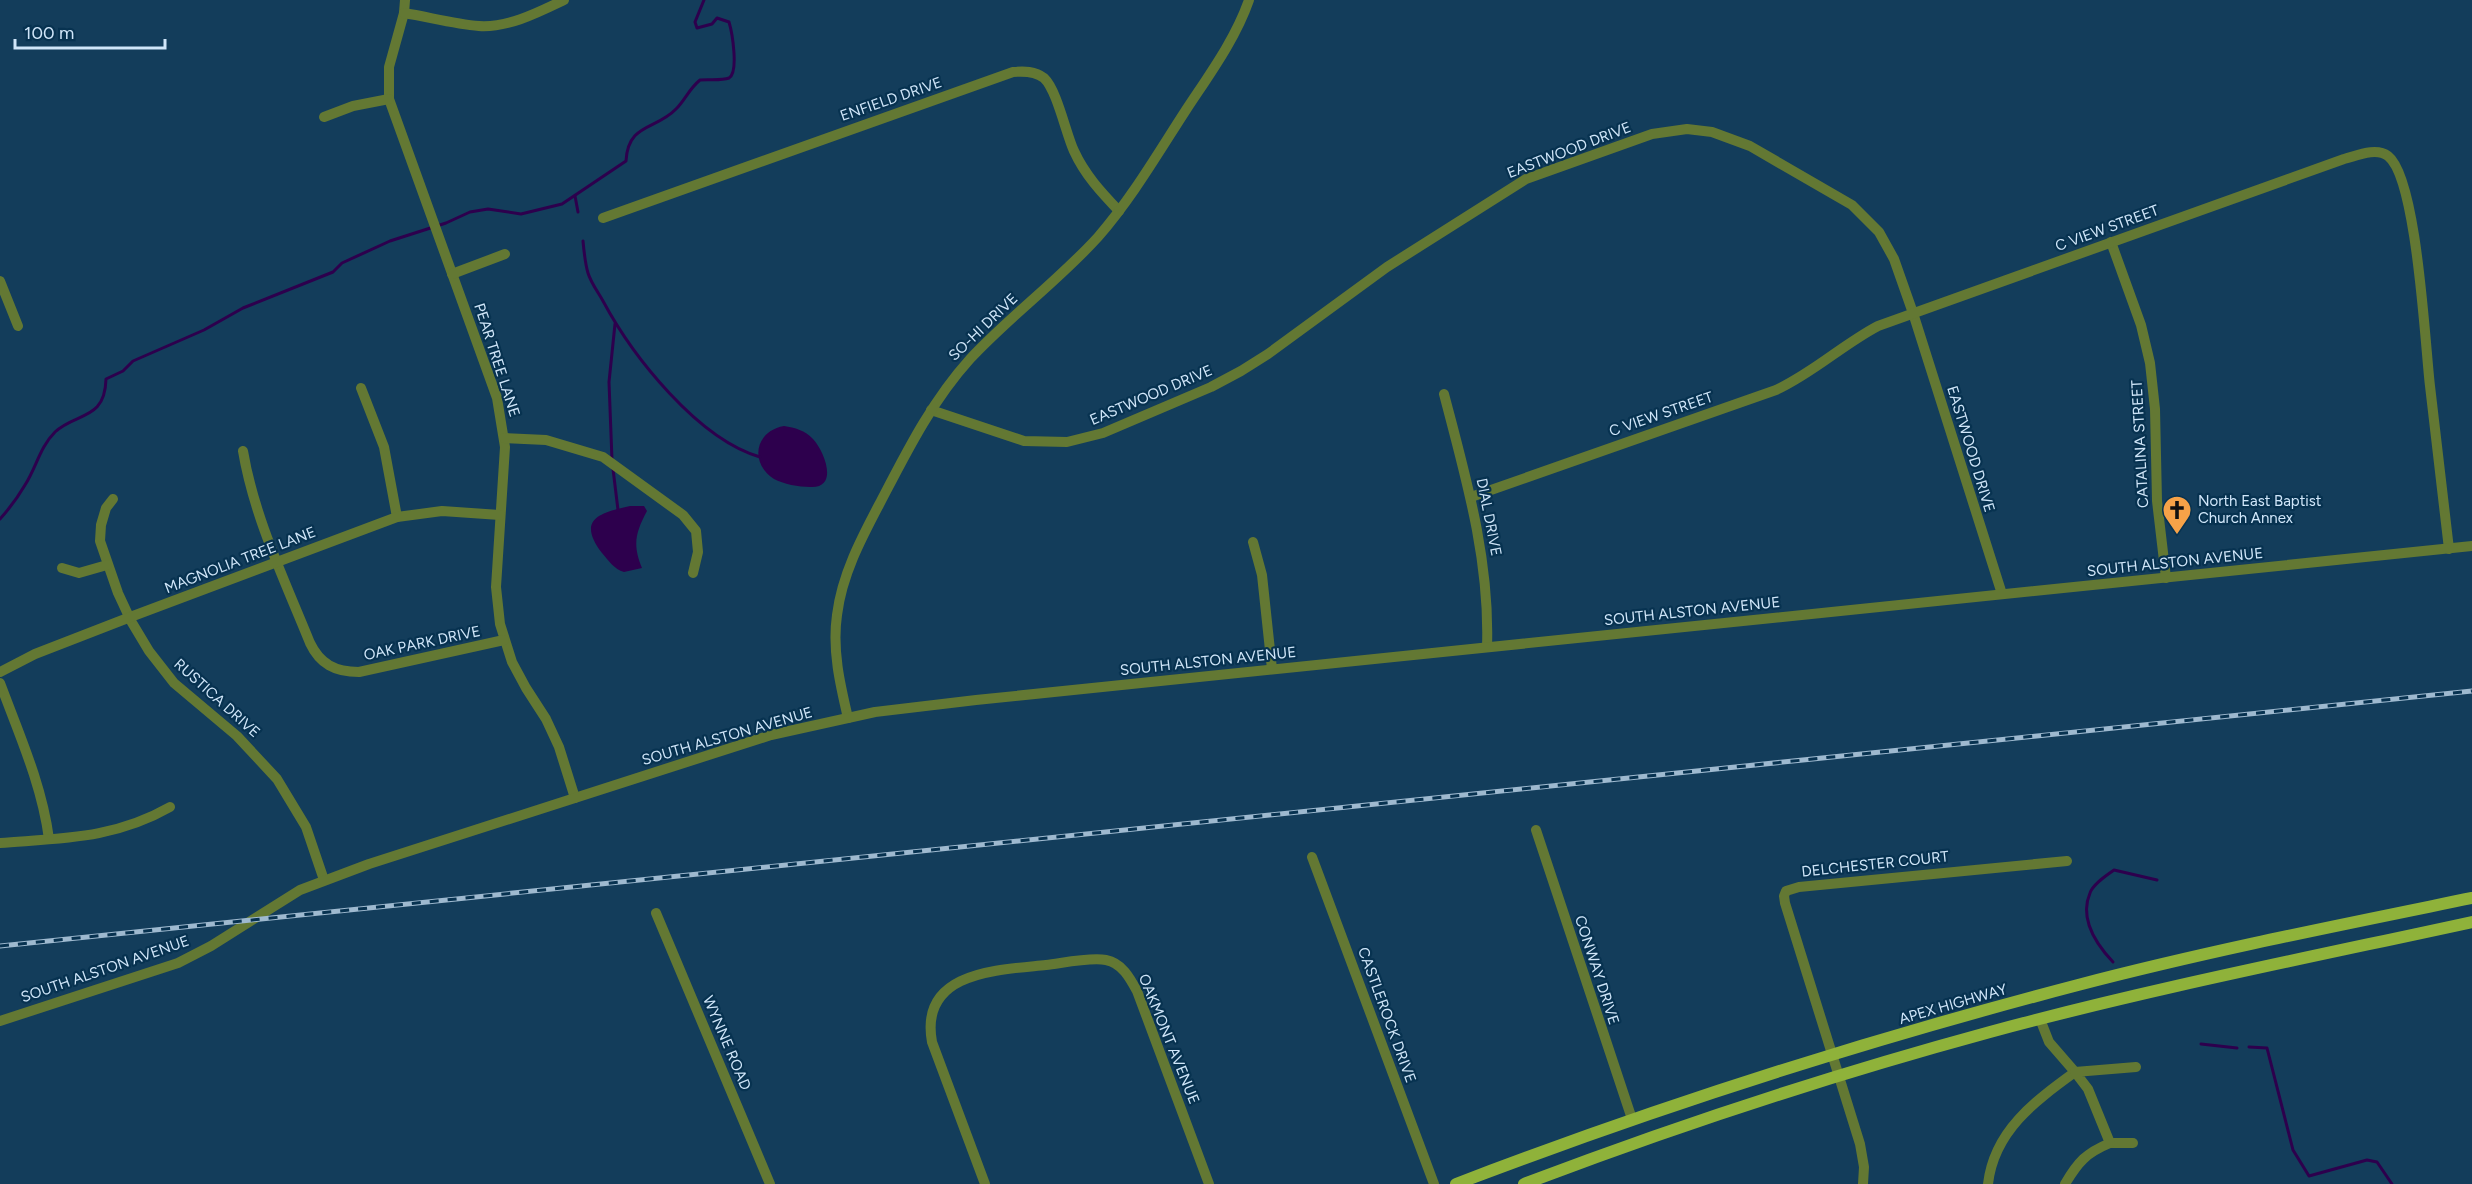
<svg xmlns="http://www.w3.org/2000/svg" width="2472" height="1184" font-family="Figtree,sans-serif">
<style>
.water{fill:#2d004d}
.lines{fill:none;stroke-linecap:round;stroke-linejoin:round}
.stream{stroke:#2d004d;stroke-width:3}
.minor{stroke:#637833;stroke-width:10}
.major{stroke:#8fb23a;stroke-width:12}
.rail-casing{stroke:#9eb9cf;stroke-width:5}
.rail{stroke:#073250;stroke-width:3;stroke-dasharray:9;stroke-linecap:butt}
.labels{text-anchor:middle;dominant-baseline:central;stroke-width:4.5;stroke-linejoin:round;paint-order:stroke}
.street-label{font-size:15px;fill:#d0e6f9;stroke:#073250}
.poi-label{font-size:15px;fill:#d0e6f9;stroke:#073250;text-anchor:start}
</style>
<rect width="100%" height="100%" fill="#133d5b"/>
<g class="water">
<path d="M784 426C795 428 805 430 813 439 825 452 839 489 810 487 799 487 783 484 774 479 749 463 755 431 784 426Z"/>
<path d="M630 506H644L647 511C636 532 632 544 642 568L624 572C614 569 609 561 602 553 577 520 598 513 630 506Z"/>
</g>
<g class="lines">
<g class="stream">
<path d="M575 196 578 212"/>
<path d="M583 241C584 252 585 263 588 273 591 283 598 292 603 301 633 357 698 439 760 457"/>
<path d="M612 460 609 382 615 324"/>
<path d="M613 469 618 510"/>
<path d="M0 519C9 509 18 497 25 485 36 468 40 447 55 432 76 412 105 421 106 379L123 371 133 361 204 330 243 308 333 272 342 263 390 241 446 223 470 212 488 209 521 214 562 204 626 161C628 123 656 130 676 109 685 100 689 89 700 80 708 79 721 81 729 78 739 72 732 32 729 22L717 18 712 24 697 28 695 22 704 0"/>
<path d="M2113 962C2096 944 2079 919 2090 893 2093 884 2106 876 2114 870L2157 880"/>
<path d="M2201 1044 2237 1048"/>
<path d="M2249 1047 2267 1048 2293 1150 2309 1176 2367 1160 2377 1162 2392 1184"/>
</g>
<g class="minor">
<path d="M405 0 404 13 389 67V99L497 398 505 447 496 587 500 624 512 662 526 688 546 719 559 747 575 798"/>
<path d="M404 13C429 17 454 24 479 26 508 28 539 12 564 0"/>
<path d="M324 117 353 106 389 99"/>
<path d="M603 218 1013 72C1024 71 1035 71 1044 78 1057 90 1066 134 1074 151 1085 175 1101 192 1119 211"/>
<path d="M2111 242 2141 325 2150 363 2155 409 2157 501 2166 578"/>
<path d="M452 274 505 254"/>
<path d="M0 281 18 326"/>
<path d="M361 388 384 447 397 517"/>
<path d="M1444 394C1466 478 1490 560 1487 647"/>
<path d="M931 410 1024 441 1067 442 1103 433 1211 387 1241 371 1268 354 1387 267 1526 179 1652 134 1687 129 1712 132 1750 146 1852 205 1879 232 1894 259 1913 313 2002 594"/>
<path d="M504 438 546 440 603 457 683 515 696 531 698 552 693 573"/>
<path d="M243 451C254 517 285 581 310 643 320 664 335 672 359 672L504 640"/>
<path d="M1471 497 1776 390C1813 373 1842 345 1878 326L2344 159C2356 156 2376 147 2388 156 2417 178 2425 344 2430 386 2436 440 2443 494 2449 549"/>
<path d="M113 499 106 508 101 525 100 541 118 593 131 621 149 651 174 683 237 736 277 779 306 827 324 880"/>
<path d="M1253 542 1262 575 1272 669"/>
<path d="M62 568 79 573 107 565"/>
<path d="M0 672 35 654 133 616 397 517 442 511 500 515"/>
<path d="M0 683C19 734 42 785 49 839"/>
<path d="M848 718C840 684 832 650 837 615 842 574 862 537 881 501 907 451 932 401 970 359 1010 316 1058 281 1098 237 1132 198 1158 153 1186 110 1209 75 1235 40 1249 0"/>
<path d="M1536 830 1632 1119"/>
<path d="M0 843C62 838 114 839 170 807"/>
<path d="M1312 857 1434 1184"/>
<path d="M656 913 770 1184"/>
<path d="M0 1021 178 963 211 946 300 890 369 864 771 735 875 712 976 700 2472 546"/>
<path d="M2110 1143H2133"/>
<path d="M985 1184 932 1042C919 971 998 970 1046 965 1063 963 1090 957 1106 960 1122 963 1130 978 1137 991L1209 1184"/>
<path d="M1863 1184 1864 1167 1860 1144 1785 903 1784 896 1786 891 1799 887 2067 861"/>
<path d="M1988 1184C1994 1131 2035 1101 2075 1072L2049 1042 2040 1019"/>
<path d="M2065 1184C2078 1162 2086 1153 2110 1143L2088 1089 2075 1072 2136 1067"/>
</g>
<g class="major">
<path d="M1456 1184C1660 1106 1867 1040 2078 985 2208 951 2340 925 2472 898"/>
<path d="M1524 1184C1676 1126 1832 1075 1990 1032 2149 989 2311 957 2472 922"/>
</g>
<g class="rail-casing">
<path id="rail" d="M0 946 2472 691"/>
</g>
<use href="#rail" class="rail"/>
</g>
<defs>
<g id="church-pin" transform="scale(1.5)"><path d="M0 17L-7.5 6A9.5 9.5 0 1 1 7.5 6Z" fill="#f6a248" stroke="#073250"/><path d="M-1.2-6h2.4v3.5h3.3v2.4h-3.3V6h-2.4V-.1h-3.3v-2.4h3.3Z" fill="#111"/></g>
</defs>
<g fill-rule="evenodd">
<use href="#church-pin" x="2177" y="510"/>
</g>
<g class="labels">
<g class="street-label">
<text transform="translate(891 99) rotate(-19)">ENFIELD DRIVE</text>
<text transform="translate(1569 150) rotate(-21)">EASTWOOD DRIVE</text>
<text transform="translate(2107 228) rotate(-20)">C VIEW STREET</text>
<text transform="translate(983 327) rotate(-44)">SO-HI DRIVE</text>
<text transform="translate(497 360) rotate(72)">PEAR TREE LANE</text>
<text transform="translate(1151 395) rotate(-23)">EASTWOOD DRIVE</text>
<text transform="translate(1661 414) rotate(-19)">C VIEW STREET</text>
<text transform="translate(2140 444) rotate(-93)">CATALINA STREET</text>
<text transform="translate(1971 449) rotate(73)">EASTWOOD DRIVE</text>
<text transform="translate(1489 517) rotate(79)">DIAL DRIVE</text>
<text transform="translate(240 560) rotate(-21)">MAGNOLIA TREE LANE</text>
<text transform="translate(2175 562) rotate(-6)">SOUTH ALSTON AVENUE</text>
<text transform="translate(1692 611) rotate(-6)">SOUTH ALSTON AVENUE</text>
<text transform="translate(422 643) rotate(-12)">OAK PARK DRIVE</text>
<text transform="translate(1208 661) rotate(-6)">SOUTH ALSTON AVENUE</text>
<text transform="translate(217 698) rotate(42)">RUSTICA DRIVE</text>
<text transform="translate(727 736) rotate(-16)">SOUTH ALSTON AVENUE</text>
<text transform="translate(1875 864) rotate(-6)">DELCHESTER COURT</text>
<text transform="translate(105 969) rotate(-19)">SOUTH ALSTON AVENUE</text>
<text transform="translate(1597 970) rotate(72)">CONWAY DRIVE</text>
<text transform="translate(1953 1004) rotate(-16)">APEX HIGHWAY</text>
<text transform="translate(1387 1015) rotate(70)">CASTLEROCK DRIVE</text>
<text transform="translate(1169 1039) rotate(68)">OAKMONT AVENUE</text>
<text transform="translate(727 1043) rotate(67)">WYNNE ROAD</text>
</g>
<g class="poi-label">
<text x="2198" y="501">North East Baptist<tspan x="2198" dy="17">Church Annex</tspan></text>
</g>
</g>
<path d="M15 39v9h150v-9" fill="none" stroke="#d0e6f9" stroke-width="3"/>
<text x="24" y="39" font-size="18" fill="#d0e6f9" stroke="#073250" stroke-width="4.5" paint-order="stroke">100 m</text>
</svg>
